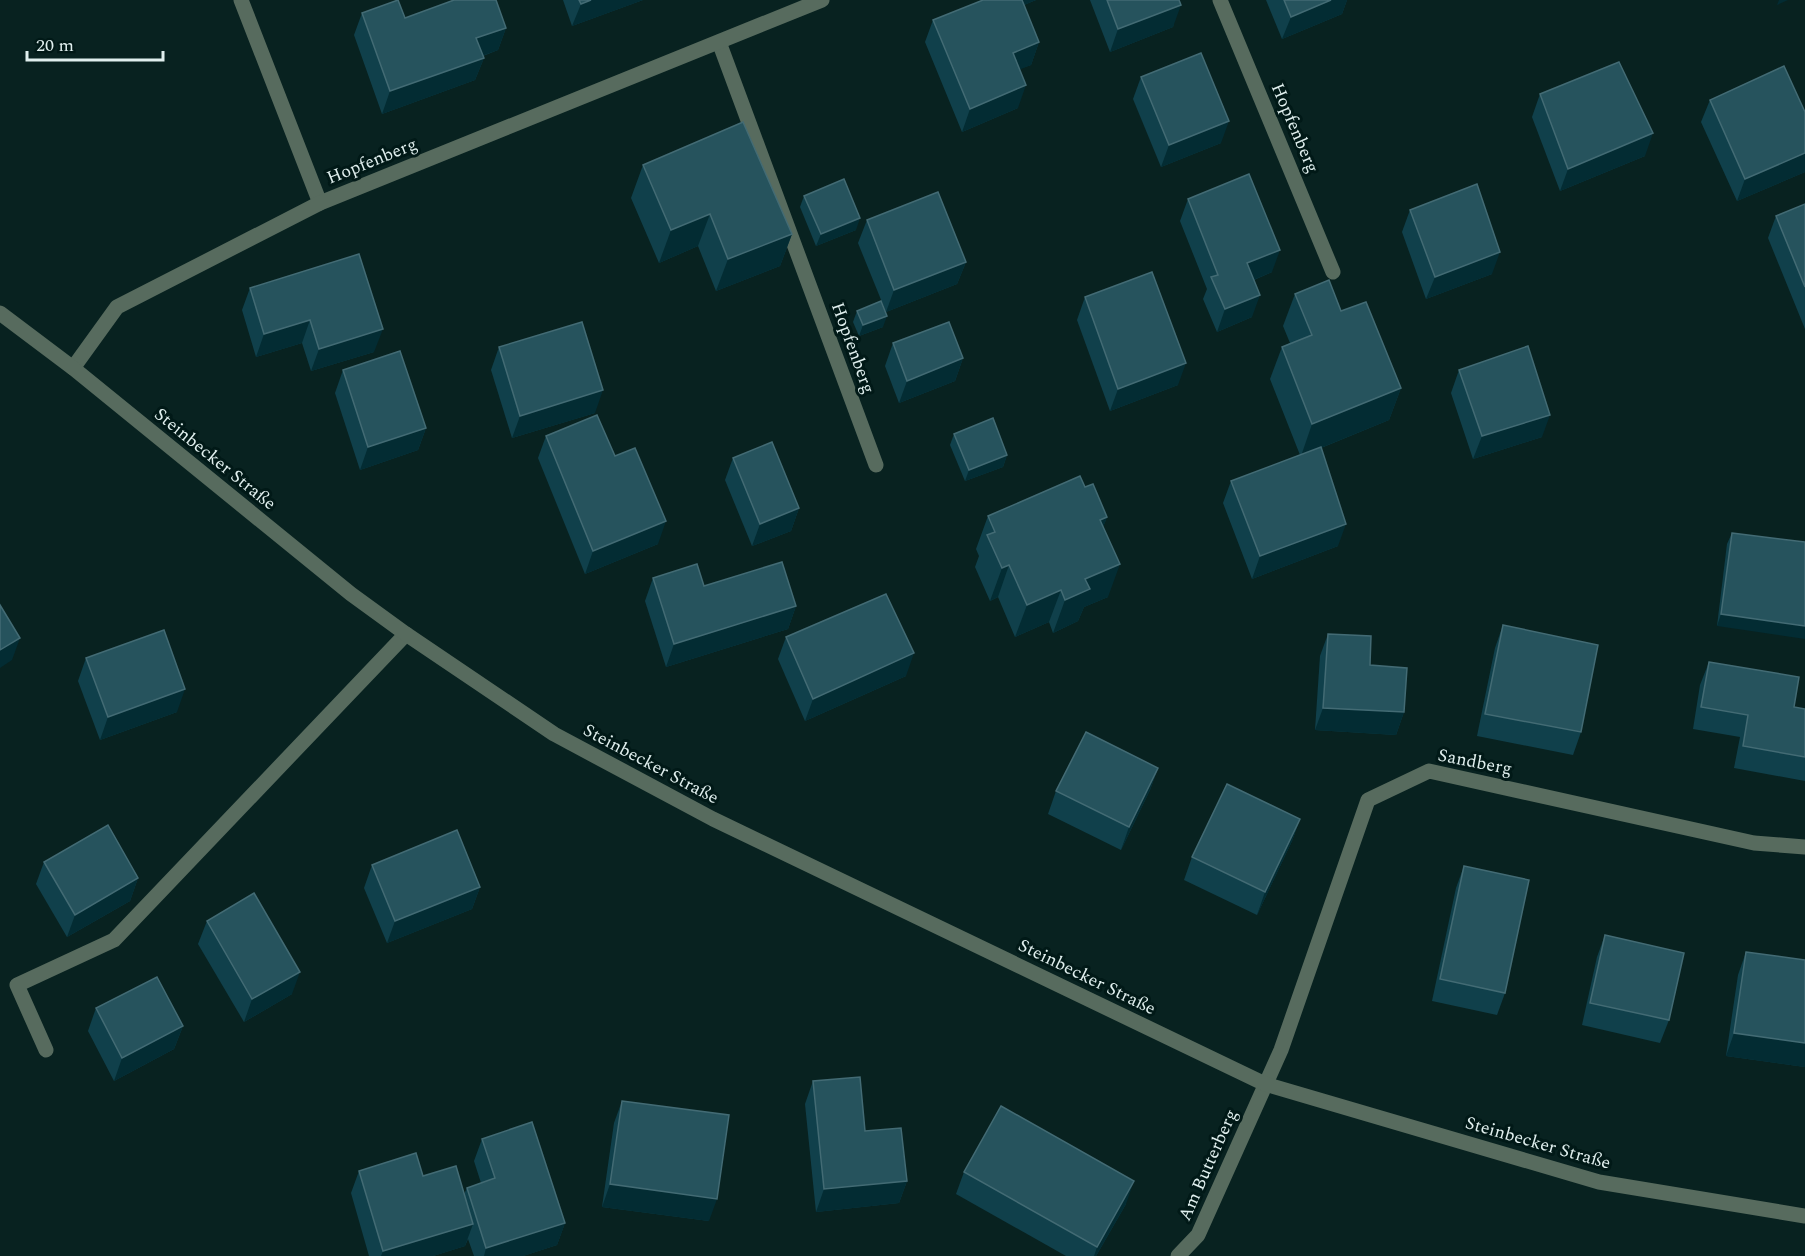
<svg xmlns="http://www.w3.org/2000/svg" width="1805" height="1256" font-family="Spectral,serif">
<style>
.lines{fill:none;stroke-linecap:round;stroke-linejoin:round}
.minor{stroke:#576b5e;stroke-width:15}
.tertiary{stroke:#576b5e;stroke-width:15}
.wall{fill:#10404b}
.shaded-wall{fill:#032c33}
.building{fill:#26535d;stroke:#436b74;stroke-width:1.5}
.labels{text-anchor:middle;dominant-baseline:central;stroke-width:6;stroke-linejoin:round;paint-order:stroke}
.street-label{font-size:18px;fill:#e0efee;stroke:#011917}
</style>
<rect width="100%" height="100%" fill="#082220"/>
<g class="lines">
<g class="minor">
<path d="M241 0 320 203"/>
<path d="M1220 0 1333 272"/>
<path d="M719 42 876 465"/>
<path d="M73 368 117 307 320 203 822 0"/>
<path d="M46 1050 17 985 114 940 406 634"/>
<path d="M1178 1256 1198 1235 1281 1050 1368 800 1429 771 1754 843 1805 847"/>
</g>
<path class="tertiary" d="M0 313 73 368 351 594 406 634 554 734 713 819 1265 1084 1599 1182 1805 1216"/>
</g>
<g class="wall">
<path d="M563 0H643L572 26Z"/>
<path d="M983 0H1036L1024 5 1039 42 1031 65 1019 69 1018 108 962 132 925 42 933 20Z"/>
<path d="M1090 0H1179L1173 27 1110 52Z"/>
<path d="M1266 0H1347L1342 14 1282 39Z"/>
<path d="M362 13 405 18 506 28 498 50 483 56 484 58 475 80 382 114 354 35Z"/>
<path d="M1141 77 1221 143 1161 167 1133 99Z"/>
<path d="M1540 94 1645 156 1560 191 1532 117Z"/>
<path d="M1710 100 1805 112V172L1737 201 1701 122Z"/>
<path d="M643 165 792 234 780 266 716 291 698 246 659 263 631 198Z"/>
<path d="M804 196 856 230 816 246 800 207Z"/>
<path d="M1188 199 1272 272 1254 280 1252 317 1217 332 1203 299 1207 289 1180 221Z"/>
<path d="M1805 204V329L1768 238 1776 216Z"/>
<path d="M1410 210 1492 274 1426 299 1402 232Z"/>
<path d="M867 220 966 262 957 284 886 312 858 243Z"/>
<path d="M250 288 374 352 311 371 302 343 256 357 242 310Z"/>
<path d="M1295 294 1341 311 1401 388 1389 420 1321 448 1338 546 1252 579 1223 503 1231 481 1300 455 1270 379 1282 347 1290 343 1283 326Z"/>
<path d="M1085 297 1178 385 1110 411 1077 320Z"/>
<path d="M857 311 883 327 859 336 853 322Z"/>
<path d="M893 343 963 358 955 381 899 403 885 366Z"/>
<path d="M499 347 595 413 512 438 491 370Z"/>
<path d="M343 370 426 428 418 450 360 470 335 393Z"/>
<path d="M1459 370 1542 437 1473 459 1451 393Z"/>
<path d="M954 434 1007 455 1003 467 965 481 950 445Z"/>
<path d="M546 436 615 456 658 544 585 574 538 458Z"/>
<path d="M733 458 799 508 791 531 752 546 725 480Z"/>
<path d="M1085 487 1107 517 1103 527 1108 597 1084 607 1078 621 1053 633 1049 622 1015 637 998 597 990 601 975 567 979 556 976 549 988 516Z"/>
<path d="M1732 533 1805 542 1717 626 1727 544Z"/>
<path d="M653 578 704 586 796 606 788 629 666 667 645 601Z"/>
<path d="M1503 625 1581 732 1573 755 1477 736 1495 648Z"/>
<path d="M1328 634 1370 665 1404 712 1396 735 1315 730 1320 656Z"/>
<path d="M786 637 906 676 805 721 778 659Z"/>
<path d="M86 658 177 712 100 740 78 681Z"/>
<path d="M1709 662 1794 707 1805 709V781L1734 768 1740 737 1693 729 1700 685Z"/>
<path d="M1158 768 1150 790 1121 850 1048 814 1056 791Z"/>
<path d="M1300 819 1292 841 1257 915 1184 880 1192 857Z"/>
<path d="M44 862 138 878 130 901 67 937 36 884Z"/>
<path d="M372 865 480 887 472 909 387 943 364 888Z"/>
<path d="M1464 866 1505 993 1497 1015 1432 1001 1456 888Z"/>
<path d="M207 921 292 994 244 1022 198 944Z"/>
<path d="M1605 935 1669 1020 1660 1043 1582 1025 1597 957Z"/>
<path d="M1746 952 1805 1067 1726 1056 1738 975Z"/>
<path d="M96 1008 183 1026 174 1049 114 1081 88 1031Z"/>
<path d="M813 1081 865 1131 907 1181 899 1203 816 1212 805 1104Z"/>
<path d="M622 1101 709 1221 602 1207 614 1123Z"/>
<path d="M482 1139 565 1223 557 1245 523 1256H474L468 1239 465 1246 433 1256H369L351 1193 359 1171 423 1176 464 1194 467 1188 481 1183 474 1161Z"/>
<path d="M964 1172 1126 1204 1096 1256H1066L956 1194Z"/>
</g>
<g class="shaded-wall">
<path d="M591 0H643L572 26 581 4Z"/>
<path d="M1021 0H1036L1019 7Z"/>
<path d="M1331 0H1347L1342 14 1282 39 1291 17Z"/>
<path d="M1779 0H1788L1777 5Z"/>
<path d="M1181 5 1173 27 1110 52 1118 29Z"/>
<path d="M506 28 498 50 468 61 476 38Z"/>
<path d="M1039 42 1031 65 1004 76 1013 53Z"/>
<path d="M484 58 475 80 382 114 390 91Z"/>
<path d="M1026 85 1018 108 962 132 970 109Z"/>
<path d="M1229 121 1221 143 1161 167 1169 145Z"/>
<path d="M1653 133 1645 156 1560 191 1568 169Z"/>
<path d="M1805 153V172L1737 201 1745 179Z"/>
<path d="M710 214 698 246 659 263 671 230Z"/>
<path d="M860 218 856 230 816 246 821 234Z"/>
<path d="M792 234 780 266 716 291 728 259Z"/>
<path d="M1280 250 1272 272 1239 286 1247 263Z"/>
<path d="M1500 252 1492 274 1426 299 1435 277Z"/>
<path d="M966 262 957 284 886 312 894 290Z"/>
<path d="M1260 295 1252 317 1217 332 1225 309Z"/>
<path d="M887 316 883 327 859 336 863 325Z"/>
<path d="M310 320 302 343 256 357 264 334Z"/>
<path d="M383 329 374 352 311 371 319 349Z"/>
<path d="M963 358 955 381 899 403 907 381Z"/>
<path d="M1186 363 1178 385 1110 411 1118 389Z"/>
<path d="M1401 388 1389 420 1301 456 1312 424Z"/>
<path d="M603 390 595 413 512 438 520 416Z"/>
<path d="M1550 415 1542 437 1473 459 1482 436Z"/>
<path d="M426 428 418 450 360 470 368 447Z"/>
<path d="M1007 455 1003 467 965 481 969 470Z"/>
<path d="M799 508 791 531 752 546 760 524Z"/>
<path d="M1107 517 1095 549 1100 520Z"/>
<path d="M666 521 658 544 585 574 593 551Z"/>
<path d="M1346 524 1338 546 1252 579 1260 556Z"/>
<path d="M1120 564 1108 597 1084 607 1078 621 1053 633 1065 600 1085 579Z"/>
<path d="M1009 565 998 597 990 601 1002 568Z"/>
<path d="M1061 590 1049 622 1015 637 1027 605Z"/>
<path d="M796 606 788 629 666 667 674 644Z"/>
<path d="M1721 614 1805 626V639L1717 626Z"/>
<path d="M20 638 12 660 0 668V650Z"/>
<path d="M914 653 906 676 805 721 813 699Z"/>
<path d="M185 689 177 712 100 740 108 717Z"/>
<path d="M1323 708 1404 712 1396 735 1315 730Z"/>
<path d="M1158 768 1150 790 1121 850 1129 827Z"/>
<path d="M1300 819 1292 841 1257 915 1265 892Z"/>
<path d="M138 878 130 901 67 937 75 915Z"/>
<path d="M480 887 472 909 387 943 395 921Z"/>
<path d="M300 972 292 994 244 1022 252 999Z"/>
<path d="M183 1026 174 1049 114 1081 122 1058Z"/>
<path d="M1734 1033 1805 1043V1067L1726 1056Z"/>
<path d="M907 1181 899 1203 816 1212 824 1189Z"/>
<path d="M1134 1181 1126 1204 1096 1256H1094L1097 1247Z"/>
<path d="M610 1184 717 1199 709 1221 602 1207Z"/>
<path d="M565 1223 557 1245 523 1256H484L486 1248Z"/>
<path d="M473 1224 465 1246 433 1256H381L383 1251Z"/>
</g>
<g class="building">
<path d="M398 0 405 18 454 0H496L506 28 476 38 484 58 390 91 362 13Z"/>
<path d="M579 0H591L581 4Z"/>
<path d="M983 0H1022L1039 42 1013 53 1026 85 970 109 933 20Z"/>
<path d="M1107 0H1179L1181 5 1118 29Z"/>
<path d="M1284 0H1331L1291 17Z"/>
<path d="M1201 53 1229 121 1169 145 1141 77Z"/>
<path d="M1619 62 1653 133 1568 169 1540 94Z"/>
<path d="M1784 66 1805 112V153L1745 179 1710 100Z"/>
<path d="M743 122 792 234 728 259 710 214 671 230 643 165Z"/>
<path d="M1249 174 1280 250 1247 263 1260 295 1225 309 1211 277 1218 275 1188 199Z"/>
<path d="M844 179 860 218 821 234 804 196Z"/>
<path d="M1477 184 1500 252 1435 277 1410 210Z"/>
<path d="M938 192 966 262 894 290 867 220Z"/>
<path d="M1805 204V287L1776 216Z"/>
<path d="M359 254 383 329 319 349 310 320 264 334 250 288Z"/>
<path d="M1152 272 1186 363 1118 389 1085 297Z"/>
<path d="M1329 280 1341 311 1366 302 1401 388 1312 424 1282 347 1312 335 1295 294Z"/>
<path d="M881 301 887 316 863 325 857 311Z"/>
<path d="M582 322 603 390 520 416 499 347Z"/>
<path d="M949 322 963 358 907 381 893 343Z"/>
<path d="M1528 346 1550 415 1482 436 1459 370Z"/>
<path d="M400 351 426 428 368 447 343 370Z"/>
<path d="M597 415 615 456 635 448 666 521 593 551 546 436Z"/>
<path d="M993 418 1007 455 969 470 954 434Z"/>
<path d="M772 442 799 508 760 524 733 458Z"/>
<path d="M1321 447 1346 524 1260 556 1231 481Z"/>
<path d="M1080 476 1085 487 1093 484 1107 517 1100 520 1120 564 1085 579 1090 589 1065 600 1061 590 1027 605 1009 565 1002 568 987 535 995 532 988 516Z"/>
<path d="M1732 533 1805 542V626L1721 614Z"/>
<path d="M782 562 796 606 674 644 653 578 697 564 704 586Z"/>
<path d="M886 594 914 653 813 699 786 637Z"/>
<path d="M0 605 20 638 0 650Z"/>
<path d="M1503 625 1598 645 1581 732 1485 714Z"/>
<path d="M164 630 185 689 108 717 86 658Z"/>
<path d="M1328 634 1371 636 1370 665 1407 668 1404 712 1323 708Z"/>
<path d="M1709 662 1799 677 1794 707 1805 709V757L1743 746 1748 715 1701 707Z"/>
<path d="M1086 732 1158 768 1129 827 1056 791Z"/>
<path d="M1227 784 1300 819 1265 892 1192 857Z"/>
<path d="M108 825 138 878 75 915 44 862Z"/>
<path d="M457 830 480 887 395 921 372 865Z"/>
<path d="M1464 866 1529 880 1505 993 1440 979Z"/>
<path d="M254 893 300 972 252 999 207 921Z"/>
<path d="M1605 935 1684 953 1669 1020 1590 1003Z"/>
<path d="M1746 952 1805 960V1043L1734 1033Z"/>
<path d="M157 977 183 1026 122 1058 96 1008Z"/>
<path d="M860 1077 865 1131 901 1128 907 1181 824 1189 813 1081Z"/>
<path d="M622 1101 729 1115 717 1199 610 1184Z"/>
<path d="M1001 1106 1134 1181 1097 1247 964 1172Z"/>
<path d="M532 1122 565 1223 486 1248 467 1188 495 1178 482 1139Z"/>
<path d="M416 1153 423 1176 456 1166 473 1224 383 1251 359 1171Z"/>
</g>
<g class="labels">
<g class="street-label">
<text transform="translate(1295 128) rotate(67)">Hopfenberg</text>
<text transform="translate(372 161) rotate(-22)">Hopfenberg</text>
<text transform="translate(853 348) rotate(70)">Hopfenberg</text>
<text transform="translate(215 459) rotate(39)">Steinbecker Straße</text>
<text transform="translate(1475 762) rotate(11)">Sandberg</text>
<text transform="translate(651 764) rotate(28)">Steinbecker Straße</text>
<text transform="translate(1087 977) rotate(26)">Steinbecker Straße</text>
<text transform="translate(1538 1143) rotate(16)">Steinbecker Straße</text>
<text transform="translate(1208 1165) rotate(-66)">Am Butterberg</text>
</g>
</g>
<path d="M27 51v9h136v-9" fill="none" stroke="#e0efee" stroke-width="3"/>
<text x="36" y="51" font-size="18" fill="#e0efee" stroke="#011917" stroke-width="4.5" paint-order="stroke">20 m</text>
</svg>
